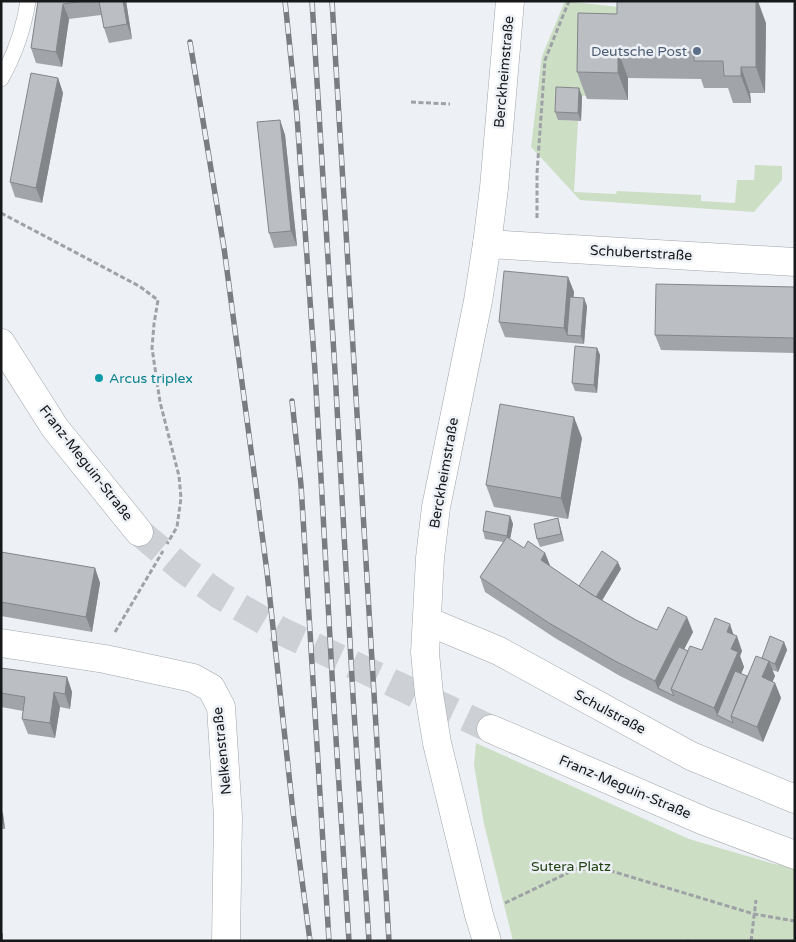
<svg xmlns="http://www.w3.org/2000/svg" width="796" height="942" font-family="'Varela Round',sans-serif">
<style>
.green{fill:#ccdec4}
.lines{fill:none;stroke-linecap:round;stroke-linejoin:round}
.secondary-tunnel{stroke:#cdd0d5;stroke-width:28;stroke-dasharray:28 14;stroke-linecap:butt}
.lane-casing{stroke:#a1a5aa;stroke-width:16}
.street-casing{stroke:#a1a5aa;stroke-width:29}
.secondary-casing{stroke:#a1a5aa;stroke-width:29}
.path{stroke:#9ea1a5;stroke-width:3;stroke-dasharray:5 2.5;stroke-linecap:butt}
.lane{stroke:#fff;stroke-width:15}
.street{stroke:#fff;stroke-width:28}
.secondary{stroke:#fff;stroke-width:28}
.rail-casing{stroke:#7a7c80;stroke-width:5.5}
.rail{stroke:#edf1f6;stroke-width:4;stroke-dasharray:11;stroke-linecap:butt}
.wall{fill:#a1a4a9}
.shaded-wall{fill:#838689}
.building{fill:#bbbfc4;stroke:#838689}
.service-dot{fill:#5c6f8a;stroke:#edf1f6;stroke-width:2}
.culture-dot{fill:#0f9aa8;stroke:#edf1f6;stroke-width:2}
.labels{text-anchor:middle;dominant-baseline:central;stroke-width:5;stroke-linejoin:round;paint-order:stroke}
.service-label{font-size:14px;fill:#4e5e75;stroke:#edf1f6;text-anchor:end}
.street-label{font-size:14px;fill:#17181a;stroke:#edf1f6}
.culture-label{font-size:14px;fill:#0d838f;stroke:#edf1f6;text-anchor:start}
.park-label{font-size:14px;fill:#234212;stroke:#edf1f6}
</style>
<rect width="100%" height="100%" fill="#edf1f6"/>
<g class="green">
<path d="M565 1 627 8 587 96 559 94 558 120 578 121 574 192 616 194 617 191 701 195V201L735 203 737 180H754L755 165 782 166V180L754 212 580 200 531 147 542 56Z"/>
<path d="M476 743 689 839 774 864 795 867V941H513L484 824 474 765Z"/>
</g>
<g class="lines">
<path class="secondary-tunnel" d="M139 532 183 569 221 596 281 631 491 729"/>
<g class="lane-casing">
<path id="lane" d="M1 79C14 56 24 27 28 1"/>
</g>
<g class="street-casing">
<g id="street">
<path d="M487 244 795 262"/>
<path d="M427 621 499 651 691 756 795 799"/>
<path d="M1 643 105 659 193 678 211 688 221 707 228 817 226 941"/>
<path d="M487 941 479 915 437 743 429 694 425 653 430 558 436 507 478 301 487 244 494 188 510 1"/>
</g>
</g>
<g class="secondary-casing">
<g id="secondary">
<path d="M1 343 55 428 139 532"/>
<path d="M491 729 704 821 795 855"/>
</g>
</g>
<g class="path">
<path d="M411 102 450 104"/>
<path d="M1 213 139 286 158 300 154 324 152 348 160 402 179 476 181 498 177 527 167 544"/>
<path d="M537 218V173L545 60 569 1"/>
<path d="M115 632 163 551"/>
<path d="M505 903 576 869 608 870 754 914 795 921"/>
<path d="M687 941H689"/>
<path d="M751 941 756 900"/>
</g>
<use href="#lane" class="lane"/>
<use href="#street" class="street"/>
<use href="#secondary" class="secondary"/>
<g class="rail-casing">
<g id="rail">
<path d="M285 1 297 116 315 371 333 692 349 941"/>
<path d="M312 1 335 371 353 696 369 941"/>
<path d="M332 1 389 941"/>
<path d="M190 42 224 248 253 465 267 572 293 812 310 941"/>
<path d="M292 401 301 485 329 941"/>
</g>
</g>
<use href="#rail" class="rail"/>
</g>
<g class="wall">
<path d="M38 1H126L132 39 109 43 104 28 101 15 69 19 62 67 36 63 31 48Z"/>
<path d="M578 13 766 23 765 93H750L751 103H733L728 88H704L701 79 628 78V100L587 99 577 72Z"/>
<path d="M58 78 63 93 42 203 15 197 10 182Z"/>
<path d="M582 96 581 121 558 120 555 112Z"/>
<path d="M280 120 285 135 297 246 274 248 269 233Z"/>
<path d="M568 277 574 292 573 297 587 306 584 344 505 337 499 322Z"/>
<path d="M795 287V353L661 350 655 335Z"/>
<path d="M597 348 600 355 597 393 575 391 572 383Z"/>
<path d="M582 438 568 519 494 507 486 485Z"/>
<path d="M510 516 513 524 510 539 524 548 545 553 550 566 579 586 621 569 602 600 636 620 657 630 693 632 684 649 688 651 702 650 733 635 742 651 740 656 744 667 741 674 747 676 762 658 784 642 787 650 778 672 772 670 775 676 772 682 775 683 781 698 763 742 677 704 620 676 555 638 485 592 480 577 503 542 485 539 483 531Z"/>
<path d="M558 518 564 541 540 547 537 539Z"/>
<path d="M1 552 95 568 100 583 92 632 1 616Z"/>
<path d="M1 668 67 677 72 692 70 709 60 707 55 738 28 734 22 719 23 711 1 707Z"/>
<path d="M1 809 3 814 5 829H1Z"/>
</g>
<g class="shaded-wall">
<path d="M123 1H126L132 39 127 24Z"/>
<path d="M756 1H758L766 23 765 93 756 67Z"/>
<path d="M63 4 69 19 62 67 56 52Z"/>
<path d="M618 51 628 78V100L618 73Z"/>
<path d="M741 67 750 93 751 103 741 76Z"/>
<path d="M58 78 63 93 42 203 36 188Z"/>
<path d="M579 88 582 96 581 121 578 113Z"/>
<path d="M280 120 285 135 297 246 291 231Z"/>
<path d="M568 277 574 292 570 336 567 335 564 328Z"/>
<path d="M584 298 587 306 584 344 581 336Z"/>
<path d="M597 348 600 355 597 393 594 385Z"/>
<path d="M574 417 582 438 568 519 561 498Z"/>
<path d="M510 516 513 524 509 544 507 536Z"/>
<path d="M558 518 560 526 564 541 561 534Z"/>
<path d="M545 553 551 568 541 560Z"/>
<path d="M618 562 621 569 597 609 594 601Z"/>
<path d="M95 568 100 583 92 632 86 617Z"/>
<path d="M687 617 693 632 663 691 658 688 661 696 655 681Z"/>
<path d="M730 624 735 639 737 636 742 651 740 656 744 667 722 718 717 715 714 708 731 649 727 632Z"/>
<path d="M784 642 787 650 778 672 775 664Z"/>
<path d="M769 661 775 676 768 692 762 677Z"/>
<path d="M67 677 72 692 70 709 65 694Z"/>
<path d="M775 683 781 698 763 742 757 727Z"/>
<path d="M54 692 60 707 55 738 50 723Z"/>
<path d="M1 809 3 814 5 829 1 819Z"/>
<path d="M1 931 3 934V941H1Z"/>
</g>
<g class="building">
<path d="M38 1H85L63 4 56 52 31 48Z"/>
<path d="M99 1H123L127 24 104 28Z"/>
<path d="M617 1H756V67H741V76H724L723 61H694V52L618 51V73L577 72 578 13 617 14Z"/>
<path d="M31 73 58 78 36 188 10 182Z"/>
<path d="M556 87 579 88 578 113 555 112Z"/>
<path d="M280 120 291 231 269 233 257 122Z"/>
<path d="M504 271 568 277 564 328 499 322Z"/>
<path d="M656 284 795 287V338L655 335Z"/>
<path d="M570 297 584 298 581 336 567 335Z"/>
<path d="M575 346 597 348 594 385 572 383Z"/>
<path d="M500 404 574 417 561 498 486 485Z"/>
<path d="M486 511 510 516 507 536 483 531Z"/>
<path d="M558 518 561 534 537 539 534 524Z"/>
<path d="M507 537 524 548 528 541 545 553 541 560 591 594 636 620 657 630 668 607 687 617 655 681 615 661 549 623 480 577Z"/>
<path d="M602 551 618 562 596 597 579 586Z"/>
<path d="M1 552 95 568 86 617 1 602Z"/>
<path d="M715 618 730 624 727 632 737 636 731 649 738 652 714 708 671 689 690 646 702 650Z"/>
<path d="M770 636 784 642 775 664 762 658Z"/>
<path d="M679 647 688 651 671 689 674 696 658 688Z"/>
<path d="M756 656 769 661 762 677 775 683 757 727 731 716Z"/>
<path d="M1 668 67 677 65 694 54 692 50 723 22 719 25 697 1 693Z"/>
<path d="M735 671 747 676 731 716 733 723 717 715Z"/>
</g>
<circle class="service-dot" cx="697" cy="51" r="5"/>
<circle class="culture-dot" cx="99" cy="378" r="5"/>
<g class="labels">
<g class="service-label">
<text x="687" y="51">Deutsche Post</text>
</g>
<g class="street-label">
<text transform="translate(504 72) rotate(-85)">Berckheimstraße</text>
<text transform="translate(641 253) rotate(3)">Schubertstraße</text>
<text transform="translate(86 463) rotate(52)">Franz-Meguin-Straße</text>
<text transform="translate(444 473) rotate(-80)">Berckheimstraße</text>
<text transform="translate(610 712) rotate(28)">Schulstraße</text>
<text transform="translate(222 751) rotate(-96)">Nelkenstraße</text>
<text transform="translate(625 787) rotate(23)">Franz-Meguin-Straße</text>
</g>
<g class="culture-label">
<text x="109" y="378">Arcus triplex</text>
</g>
<g class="park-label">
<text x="571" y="866">Sutera Platz</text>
</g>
</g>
<rect width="796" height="942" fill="none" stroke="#17181a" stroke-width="5"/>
</svg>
